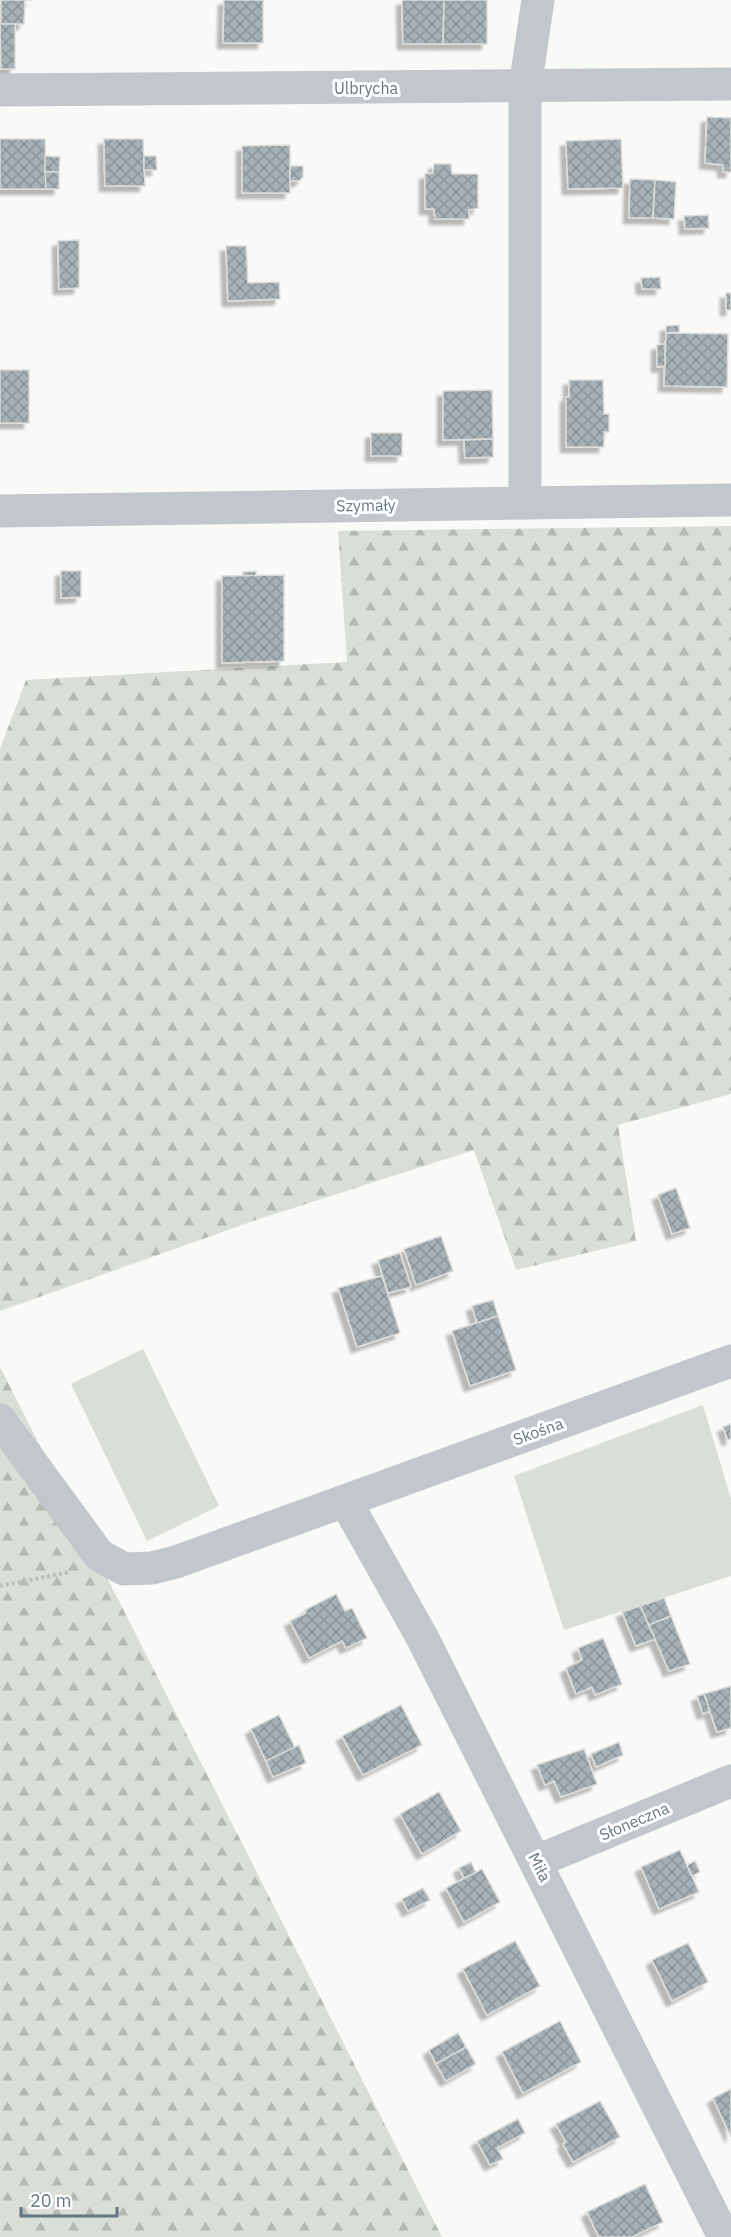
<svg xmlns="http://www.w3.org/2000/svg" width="731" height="2237" font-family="'IBM Plex Sans',sans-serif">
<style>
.grass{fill:#d9ded6}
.forest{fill:url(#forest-firs)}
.building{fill:url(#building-cross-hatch);stroke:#dbdbd9;stroke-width:1.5;filter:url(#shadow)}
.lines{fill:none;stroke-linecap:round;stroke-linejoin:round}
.path{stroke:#babec1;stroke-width:4;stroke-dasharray:3 3;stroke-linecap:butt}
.minor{stroke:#c2c7cb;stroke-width:33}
.labels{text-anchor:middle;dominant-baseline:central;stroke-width:6;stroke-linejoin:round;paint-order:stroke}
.street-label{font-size:16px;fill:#637783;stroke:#fff}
</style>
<defs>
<pattern id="forest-firs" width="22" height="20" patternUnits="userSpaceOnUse" patternTransform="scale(1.5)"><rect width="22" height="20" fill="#d9ded6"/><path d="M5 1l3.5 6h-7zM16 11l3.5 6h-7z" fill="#b4b9b3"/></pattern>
<pattern id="building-cross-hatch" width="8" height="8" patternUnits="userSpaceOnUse" patternTransform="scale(1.5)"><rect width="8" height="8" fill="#a6b1b7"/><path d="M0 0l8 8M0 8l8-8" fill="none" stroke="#8b959a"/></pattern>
<filter id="shadow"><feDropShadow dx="-5.5" dy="5.5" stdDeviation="1.5" flood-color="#0004"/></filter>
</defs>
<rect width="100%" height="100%" fill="#f9f9f7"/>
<g class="grass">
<path d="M143 1349 219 1506 147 1541 71 1384Z"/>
<path d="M703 1405 731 1499V1576L564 1630 514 1476Z"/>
</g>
<g class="forest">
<path d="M731 526V1094L618 1125 636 1241 516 1270 474 1150 259 1219 0 1311V749L26 680 347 662 338 531Z"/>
<path d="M0 1367 442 2237H0Z"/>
</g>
<g class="building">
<path d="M1 0H33H25L24 24H1Z"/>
<path d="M224 0H263V43H223Z"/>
<path d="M402 0H444L443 44H403Z"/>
<path d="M444 0H487V44H443Z"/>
<path d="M0 24H15V69H1Z"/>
<path d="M707 117 731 118V172H723V165L705 163Z"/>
<path d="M0 139H45L46 189H0Z"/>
<path d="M104 139H143L145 186H105Z"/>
<path d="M621 139 623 188 568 189 566 141Z"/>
<path d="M290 145V193H242V146Z"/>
<path d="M45 156 60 157 59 172H45Z"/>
<path d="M144 156H156L157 170H144Z"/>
<path d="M434 164H451L452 174H478V208L469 210V219H435L434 209H425V174L433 173Z"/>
<path d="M290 166H303V177L299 181H290Z"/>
<path d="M45 172H59V189H46Z"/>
<path d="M630 179 655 180 653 218H629Z"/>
<path d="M655 180 676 182 674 219 653 218Z"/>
<path d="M708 215 709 228 685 229 684 216Z"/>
<path d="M79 240V288L59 289 58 241Z"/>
<path d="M226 246H246L248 283 279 282 280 299 228 301Z"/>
<path d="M660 277 661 289H642L641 278Z"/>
<rect x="726" y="293" width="5" height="17"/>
<path d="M679 325V332L666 333V326Z"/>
<path d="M666 333 728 334 727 387 664 386Z"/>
<path d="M665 344V366L657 367V345Z"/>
<rect x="0" y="370" width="29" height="53"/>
<path d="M569 380H603L604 414H609V432H604V447H566V397H569Z"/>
<path d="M492 390 493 439 443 440V391Z"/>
<rect x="371" y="433" width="31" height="23"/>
<path d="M464 440 493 439V457L465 458Z"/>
<path d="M61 571H81V597L61 598Z"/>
<path d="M256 571V580L244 581 243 572Z"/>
<path d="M284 575V661L222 663V576Z"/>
<path d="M676 1188 690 1228 672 1234 658 1195Z"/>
<path d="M441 1236 453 1271 416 1285 404 1249Z"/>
<path d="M400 1253 411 1287 388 1293 378 1260Z"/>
<path d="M382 1276 400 1333 357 1347 338 1288Z"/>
<path d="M493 1300 498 1316 477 1323 472 1306Z"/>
<path d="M498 1316 516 1370 470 1386 452 1331Z"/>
<path d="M731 1424V1439L728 1440 723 1427Z"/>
<path d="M336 1594 345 1611 352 1608 367 1638 346 1648 342 1641 309 1658 290 1621 306 1613 305 1610Z"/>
<path d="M664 1598 671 1616 649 1625 640 1606Z"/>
<path d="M640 1606 655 1639 636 1646 622 1612Z"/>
<path d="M671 1616 690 1664 669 1671 649 1625Z"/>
<path d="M603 1638 622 1684 595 1695 592 1687 576 1694 566 1668 582 1660 578 1648Z"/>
<path d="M731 1686V1728L717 1732 704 1694Z"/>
<path d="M704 1694 710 1711 703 1714 697 1696Z"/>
<path d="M401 1705 422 1745 363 1775 342 1736Z"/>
<path d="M279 1715 295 1748 266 1761 251 1729Z"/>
<path d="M619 1742 623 1755 596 1767 591 1754Z"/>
<path d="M299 1745 306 1763 273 1777 266 1761Z"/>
<path d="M584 1749 597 1784 561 1797 554 1781 545 1785 537 1765Z"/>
<path d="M439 1792 461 1831 422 1854 400 1814Z"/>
<path d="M680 1850 699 1892 659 1909 641 1867Z"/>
<path d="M695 1861 700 1872 692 1876 687 1865Z"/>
<path d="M471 1862 476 1873 464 1878 459 1868Z"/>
<path d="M482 1869 500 1902 464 1922 446 1888Z"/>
<path d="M423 1888 430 1900 408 1911 402 1899Z"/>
<path d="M515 1941 540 1986 487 2015 463 1969Z"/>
<path d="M688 1943 708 1982 672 2001 652 1960Z"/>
<path d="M560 2021 581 2062 523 2093 502 2052Z"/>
<path d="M458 2033 466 2047 436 2064 429 2050Z"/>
<path d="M466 2047 476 2064 446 2081 436 2064Z"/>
<path d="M731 2089V2137L713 2098Z"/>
<path d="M600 2101 620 2137 573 2162 563 2144 566 2142 556 2124Z"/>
<path d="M518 2119 525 2133 497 2148 503 2159 490 2165 477 2141Z"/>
<path d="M645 2184 663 2222 632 2237H599L587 2212Z"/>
</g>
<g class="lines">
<path class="path" d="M0 1586 70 1572"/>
<g class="minor">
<path d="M0 90 731 84"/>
<path d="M525 503V87L538 0"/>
<path d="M0 511 731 500"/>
<path d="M0 1420 99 1555 124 1569 152 1568 176 1562 731 1361"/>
<path d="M346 1502 422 1637 724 2237"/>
<path d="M537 1861 731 1781"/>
</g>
</g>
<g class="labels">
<g class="street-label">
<text x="366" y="88">Ulbrycha</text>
<text transform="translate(366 505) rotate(-1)">Szymały</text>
<text transform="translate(538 1431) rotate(-20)">Skośna</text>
<text transform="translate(634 1821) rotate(-23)">Słoneczna</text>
<text transform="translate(540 1867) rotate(63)">Miła</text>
</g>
</g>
<path d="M21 2207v9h96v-9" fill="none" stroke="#637783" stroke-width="3"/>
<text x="30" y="2207" font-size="18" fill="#637783" stroke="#ffffff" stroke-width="4.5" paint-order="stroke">20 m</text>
</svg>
